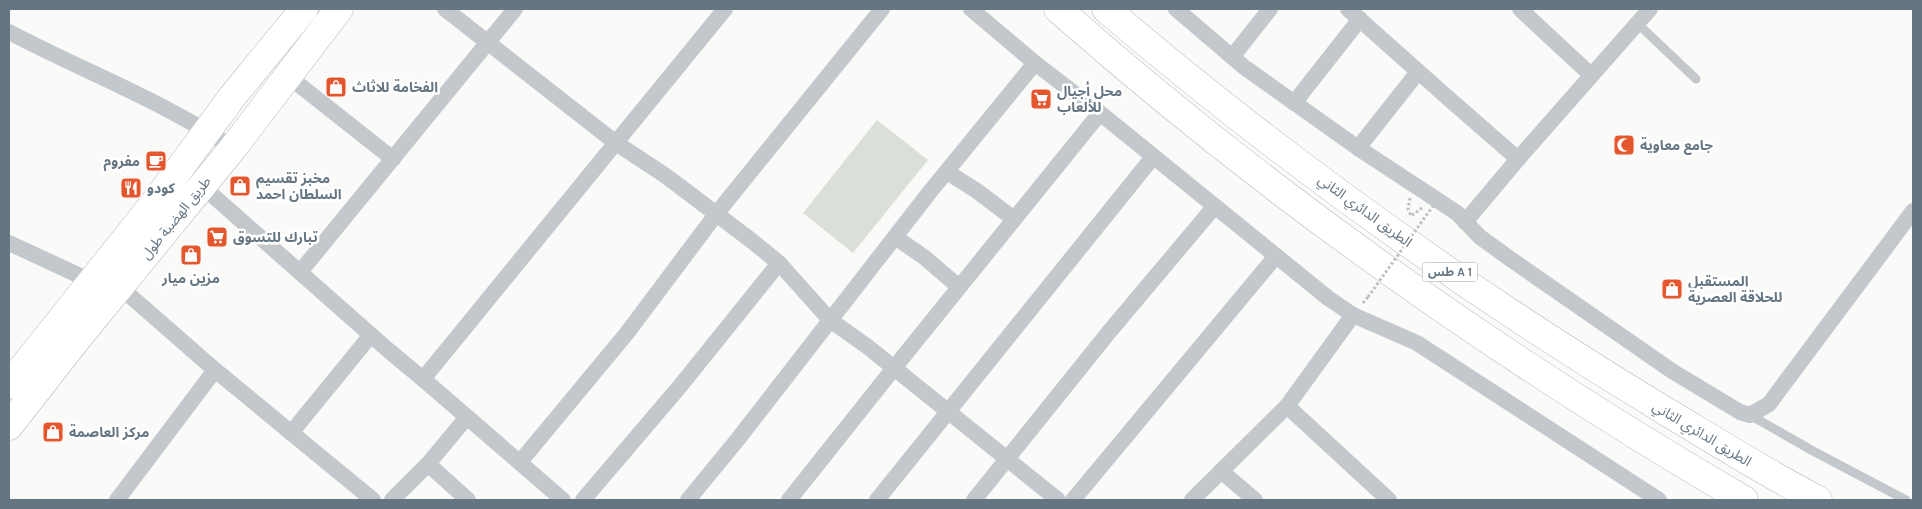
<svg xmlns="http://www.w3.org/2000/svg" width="1922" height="509" font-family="Karla,'Noto Sans Arabic',sans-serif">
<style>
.green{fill:#dadfd7}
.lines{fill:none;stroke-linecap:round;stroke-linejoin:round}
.highway-casing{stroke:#b4b9bd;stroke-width:29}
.path{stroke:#bbbfc2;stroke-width:3;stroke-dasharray:2.5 2.5;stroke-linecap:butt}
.lane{stroke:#c3c8cc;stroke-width:9}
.street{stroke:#c3c8cc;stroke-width:16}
.highway{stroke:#fff;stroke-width:28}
.path-bridge{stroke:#bbbfc2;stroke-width:3;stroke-dasharray:2.5 2.5;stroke-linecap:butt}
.labels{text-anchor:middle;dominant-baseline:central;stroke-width:5;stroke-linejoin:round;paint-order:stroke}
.shield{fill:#fff;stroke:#939fa8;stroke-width:1}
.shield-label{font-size:12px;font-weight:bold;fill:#657683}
.poi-label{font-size:14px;font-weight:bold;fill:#657683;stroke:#fff;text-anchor:start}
.street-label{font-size:14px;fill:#657683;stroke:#fff}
</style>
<rect width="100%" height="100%" fill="#fafaf8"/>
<path class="green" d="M877 120 928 160 853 253 803 213Z"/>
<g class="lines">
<g class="highway-casing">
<g id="highway">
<path d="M1058 9C1269 195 1501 358 1744 500"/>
<path d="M1106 9C1281 158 1470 293 1667 412 1717 442 1766 473 1818 500"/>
<path d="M9 385 155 202 232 97 304 9"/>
<path d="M9 426 77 339 233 148 339 9"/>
</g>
</g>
<g class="path">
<path d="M1410 198 1408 209 1411 216 1422 208"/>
<path d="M1363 303 1368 297"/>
</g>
<g class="lane">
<path d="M1637 23 1696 79"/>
<path d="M1750 415 1813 451 1906 500"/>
</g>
<g class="street">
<path d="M445 9 616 143 666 176 752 241 779 263 830 320 868 347 1058 500"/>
<path d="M971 9 1035 63 1100 113 1328 298 1353 315 1417 343 1659 500"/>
<path d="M1176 9 1244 67 1358 148 1457 213 1480 237 1509 258 1672 371 1740 412 1750 415 1769 404 1913 211"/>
<path d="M1348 9 1448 98 1518 159"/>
<path d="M1520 9 1591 75"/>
<path d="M9 32C83 71 163 101 233 148"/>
<path d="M1232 57 1270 9"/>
<path d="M288 76 393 159"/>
<path d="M1294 103 1360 19"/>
<path d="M1358 148 1418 72"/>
<path d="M947 172 977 191 1014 219"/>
<path d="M202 186 388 350 423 379 563 500"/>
<path d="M1465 222 1518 159 1650 9"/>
<path d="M895 237 924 257 959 287"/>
<path d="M9 243 91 281"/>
<path d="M300 272 515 9"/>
<path d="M120 287 215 370 373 500"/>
<path d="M423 379 725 9"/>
<path d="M1287 406 1389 500"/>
<path d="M291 433 371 335"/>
<path d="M520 462 627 333 717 213 882 9"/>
<path d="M428 464 468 500"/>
<path d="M1221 471 1255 500"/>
<path d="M117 500 215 370"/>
<path d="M392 500 428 464 467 417"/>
<path d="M583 500 681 385 779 263"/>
<path d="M688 500 738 439 929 193 1035 63"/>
<path d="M789 500 894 368 1100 113"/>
<path d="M877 500 1153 157"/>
<path d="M974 500 1109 332 1215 206"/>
<path d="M1073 500 1276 256"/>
<path d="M1192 500 1287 406 1353 315"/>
</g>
<use href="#highway" class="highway"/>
<path class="path-bridge" d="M1368 297 1433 206"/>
</g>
<defs>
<g id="shop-square" transform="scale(1.125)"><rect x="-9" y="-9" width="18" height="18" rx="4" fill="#e4572e" stroke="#fff"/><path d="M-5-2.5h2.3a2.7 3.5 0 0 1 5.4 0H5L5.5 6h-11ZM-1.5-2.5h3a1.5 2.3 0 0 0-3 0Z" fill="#fff"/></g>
<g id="supermarket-square" transform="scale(1.125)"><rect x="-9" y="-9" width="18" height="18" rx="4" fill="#e4572e" stroke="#fff"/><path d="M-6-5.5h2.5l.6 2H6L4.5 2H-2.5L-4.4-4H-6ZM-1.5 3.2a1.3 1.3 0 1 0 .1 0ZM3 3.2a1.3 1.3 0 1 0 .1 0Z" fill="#fff"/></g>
<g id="mosque-square" transform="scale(1.125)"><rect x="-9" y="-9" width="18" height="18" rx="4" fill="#e4572e" stroke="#fff"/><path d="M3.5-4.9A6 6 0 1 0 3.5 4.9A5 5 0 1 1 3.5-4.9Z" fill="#fff"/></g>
<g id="cafe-square" transform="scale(1.125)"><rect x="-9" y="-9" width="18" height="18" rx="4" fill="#e4572e" stroke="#fff"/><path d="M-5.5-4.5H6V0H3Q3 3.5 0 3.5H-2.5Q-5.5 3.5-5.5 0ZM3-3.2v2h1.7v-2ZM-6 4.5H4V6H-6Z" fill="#fff"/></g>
<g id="restaurant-square" transform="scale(1.125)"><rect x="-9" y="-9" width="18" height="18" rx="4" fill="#e4572e" stroke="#fff"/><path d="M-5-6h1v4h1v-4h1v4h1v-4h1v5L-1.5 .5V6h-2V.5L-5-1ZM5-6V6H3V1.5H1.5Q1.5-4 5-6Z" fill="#fff"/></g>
</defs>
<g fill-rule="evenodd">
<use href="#shop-square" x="336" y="87"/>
<use href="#supermarket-square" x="1041" y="99"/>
<use href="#mosque-square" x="1624" y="145"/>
<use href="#cafe-square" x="156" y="161"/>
<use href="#shop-square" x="240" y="186"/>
<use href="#restaurant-square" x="131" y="188"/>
<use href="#supermarket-square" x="217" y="237"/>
<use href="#shop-square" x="191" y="255"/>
<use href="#shop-square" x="1672" y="289"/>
<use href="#shop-square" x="53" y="432"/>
</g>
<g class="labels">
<rect class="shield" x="1422.5" y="262.5" width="55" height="19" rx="4"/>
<g class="shield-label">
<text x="1450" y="272">طس A 1</text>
</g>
<g class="poi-label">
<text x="352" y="87">الفخامة للاثاث</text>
<text x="1057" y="91">محل أجيال<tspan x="1057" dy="16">للألعاب</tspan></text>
<text x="1640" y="145">جامع معاوية</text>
<text x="140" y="161" text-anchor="end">مفروم</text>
<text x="256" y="178">مخبز تقسيم<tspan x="256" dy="16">السلطان احمد</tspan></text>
<text x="147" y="188">كودو</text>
<text x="233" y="237">تبارك للتسوق</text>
<text x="191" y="278" text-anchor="middle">مزين ميار</text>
<text x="1688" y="281">المستقبل<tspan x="1688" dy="16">للحلاقة العصرية</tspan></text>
<text x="69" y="432">مركز العاصمة</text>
</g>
<g class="street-label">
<text transform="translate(1365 211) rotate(36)">الطريق الدائري الثاني</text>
<text transform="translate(176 218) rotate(-51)">طريق الهضبة طول</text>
<text transform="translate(1702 434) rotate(31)">الطريق الدائري الثاني</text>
</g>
</g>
<rect width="1922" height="509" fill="none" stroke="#657683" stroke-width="20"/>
</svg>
